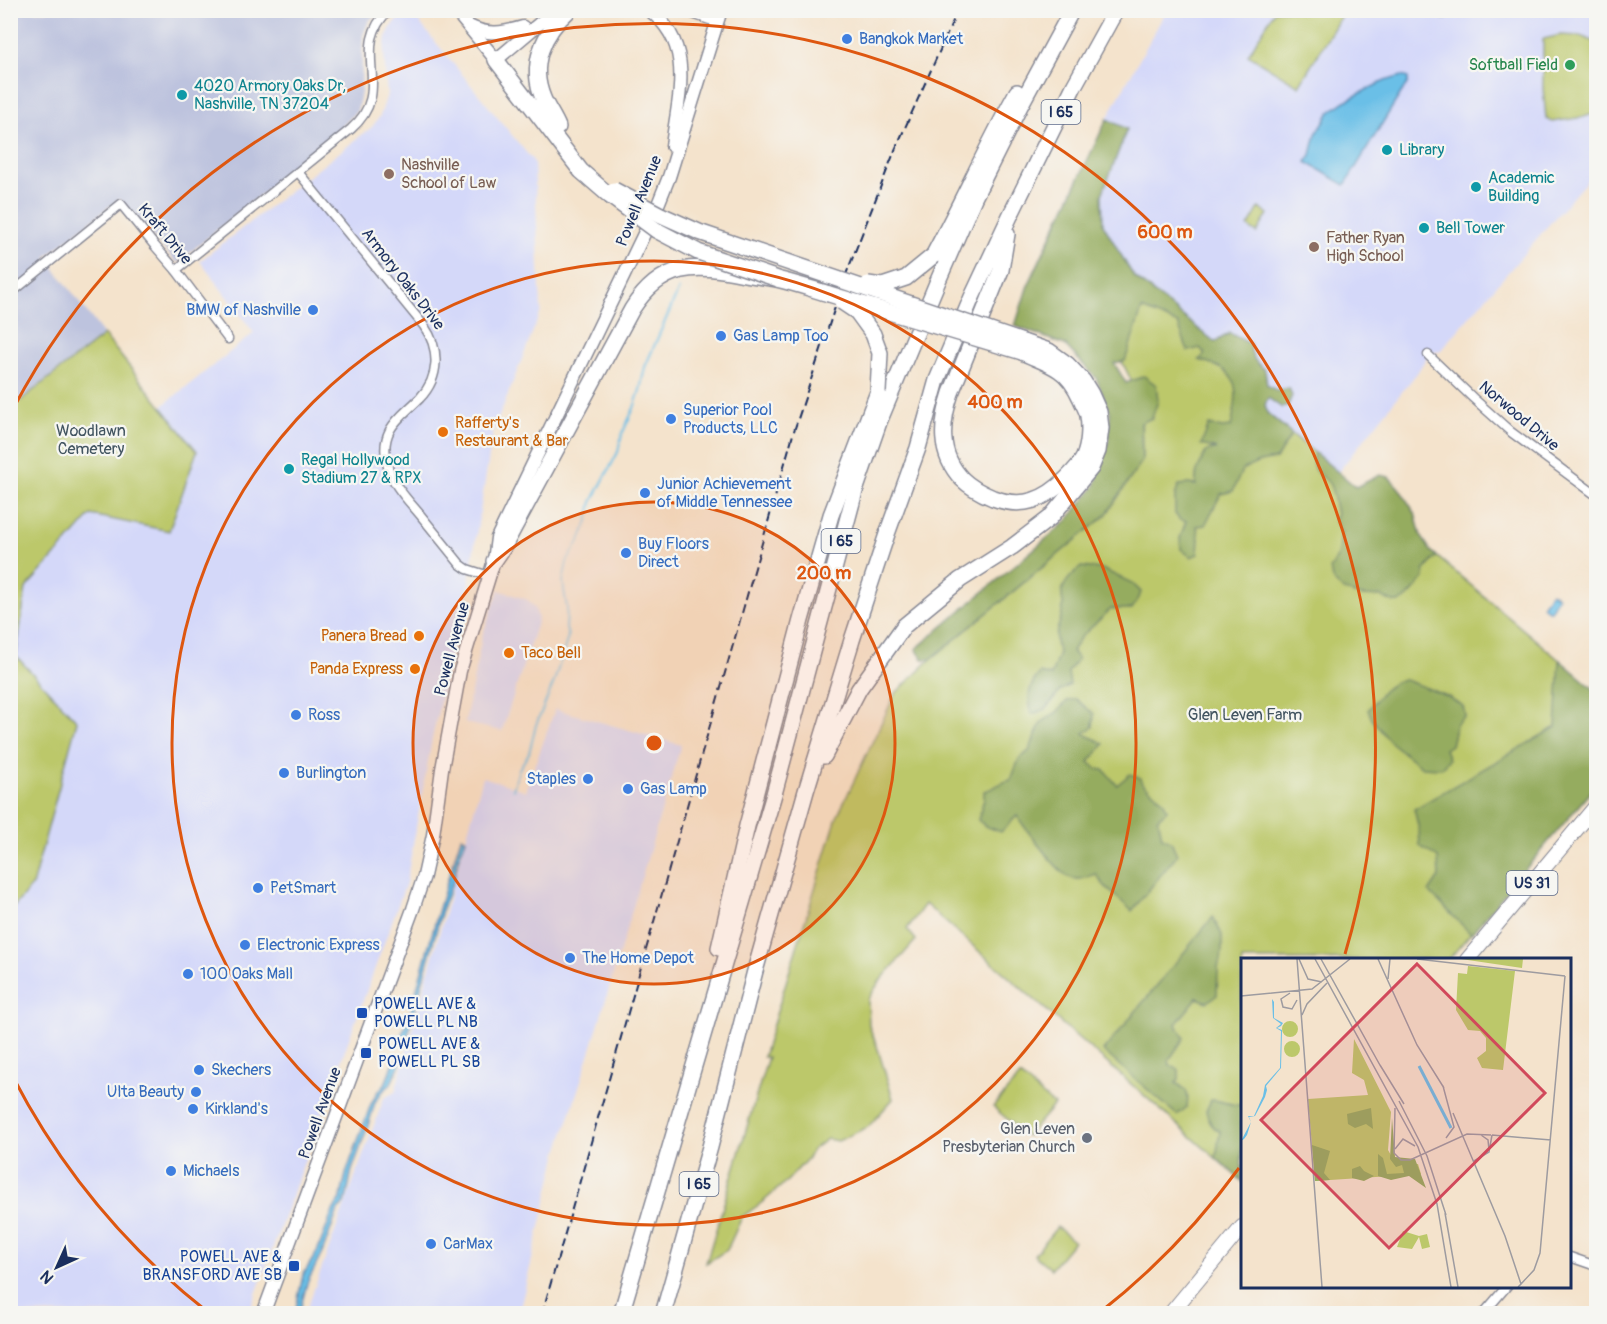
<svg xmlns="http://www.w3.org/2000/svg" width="1607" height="1324" font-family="Pangolin,sans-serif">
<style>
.built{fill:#d4d8f9}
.industrial{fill:#bdc3de}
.green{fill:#bcc86a;stroke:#6c7c64;stroke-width:1.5}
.forest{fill:#95ac5e;stroke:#586e5e;stroke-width:1.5}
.water{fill:#6abfe7;stroke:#4277a2;stroke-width:1.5}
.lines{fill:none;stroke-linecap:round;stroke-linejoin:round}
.stream{stroke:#6abfe7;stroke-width:2}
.street-casing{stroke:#888995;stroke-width:11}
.secondary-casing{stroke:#888995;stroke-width:15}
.primary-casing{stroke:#888995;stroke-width:16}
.highway-casing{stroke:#888995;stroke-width:18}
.street{stroke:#fff;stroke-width:8}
.secondary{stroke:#fff;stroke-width:12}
.primary{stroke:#fff;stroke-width:14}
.highway{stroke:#fff;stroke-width:15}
.rail{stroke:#1b2f5e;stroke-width:2;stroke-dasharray:9 4.5;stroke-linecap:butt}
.highway-bridge-casing{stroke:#888995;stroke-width:18;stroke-linecap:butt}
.highway-bridge{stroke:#fff;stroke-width:15}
.ring{fill:none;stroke:#de5710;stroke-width:3}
.shop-dot{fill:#3f7fe0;stroke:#f6f6f2;stroke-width:2}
.leisure-dot{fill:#2e9e5b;stroke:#f6f6f2;stroke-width:2}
.culture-dot{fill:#0f9aa8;stroke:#f6f6f2;stroke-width:2}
.education-dot{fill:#8d6e63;stroke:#f6f6f2;stroke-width:2}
.food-dot{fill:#e8710a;stroke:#f6f6f2;stroke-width:2}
.transit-dot{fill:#1a4fb4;stroke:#f6f6f2;stroke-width:2}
.worship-dot{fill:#6b7280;stroke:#f6f6f2;stroke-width:2}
.labels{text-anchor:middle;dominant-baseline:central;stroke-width:4.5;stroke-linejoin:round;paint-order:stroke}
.shield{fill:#f6f6f2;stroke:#5d6b8a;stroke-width:1.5}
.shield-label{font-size:15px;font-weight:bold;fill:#1b2f5e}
.shop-label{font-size:16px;fill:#366cbe;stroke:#f6f6f2;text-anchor:start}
.leisure-label{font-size:16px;fill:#27864d;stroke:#f6f6f2;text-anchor:end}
.culture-label{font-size:16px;fill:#0d838f;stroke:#f6f6f2;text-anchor:start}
.education-label{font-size:16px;fill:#785e54;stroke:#f6f6f2;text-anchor:start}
.street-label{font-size:16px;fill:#1b2f5e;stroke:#f6f6f2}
.food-label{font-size:16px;fill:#c56008;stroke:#f6f6f2;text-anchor:start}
.park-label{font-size:16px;fill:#435561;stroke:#f6f6f2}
.transit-label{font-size:16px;fill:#164399;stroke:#f6f6f2;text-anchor:start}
.worship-label{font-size:16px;fill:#5b616d;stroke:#f6f6f2;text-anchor:end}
.inset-river{fill:none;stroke:#6abfe7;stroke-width:3}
.inset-road{fill:none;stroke:#9d9ba0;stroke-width:1.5}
.view{fill:#d1495b;fill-opacity:0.15;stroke:#d1495b;stroke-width:3}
.inset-edge{fill:none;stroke:#1b2f5e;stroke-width:3}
.centre{fill:#de5710;stroke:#f6f6f2;stroke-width:3}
.ring-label{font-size:18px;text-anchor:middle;font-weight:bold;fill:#de5710;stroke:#f6f6f2;stroke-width:4.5;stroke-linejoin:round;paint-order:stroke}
</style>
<rect width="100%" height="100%" fill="#f6f6f2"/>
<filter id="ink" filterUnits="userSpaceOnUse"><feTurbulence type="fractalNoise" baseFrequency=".0167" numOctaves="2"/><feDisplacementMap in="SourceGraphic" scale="12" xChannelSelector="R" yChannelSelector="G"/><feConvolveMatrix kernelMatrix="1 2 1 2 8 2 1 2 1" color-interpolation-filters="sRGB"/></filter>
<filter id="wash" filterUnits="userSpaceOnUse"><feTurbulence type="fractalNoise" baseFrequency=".008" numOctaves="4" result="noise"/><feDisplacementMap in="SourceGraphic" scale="24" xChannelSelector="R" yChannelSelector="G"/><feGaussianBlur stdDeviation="1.35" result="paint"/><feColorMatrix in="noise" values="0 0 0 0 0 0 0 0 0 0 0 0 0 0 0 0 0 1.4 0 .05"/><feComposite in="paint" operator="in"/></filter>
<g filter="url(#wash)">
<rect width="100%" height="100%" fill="#f4e3cc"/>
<g class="built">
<path d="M407 11H410L534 162 541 311 493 432 467 592 452 648 432 739 406 883 249 1313 11 1314V910L32 886 77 721 31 676 16 656 26 588 91 515 197 451 161 407 254 333 200 261 372 127 380 116 387 95 384 52 386 37 393 24Z"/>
<path d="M1166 11H1596V170L1441 350 1428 355 1417 373 1338 472 1259 406 1251 373 1060 216 1109 115Z"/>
<path d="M499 590 528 600 535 608 538 618 536 626 502 731 465 723 482 636Z"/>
<path d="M555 709 681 745 592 1046 558 1152 519 1313 305 1314 384 1098 395 1092 483 777 526 791Z"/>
</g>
<path class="industrial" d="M11 11H380L369 21 363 35 361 93 357 111 333 136 177 263 119 199 46 257 104 335 11 408Z"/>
<g class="green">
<path d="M1275 10 1344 11 1299 86 1248 55Z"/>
<path d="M1431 11H1463L1445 19 1432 13Z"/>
<path d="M1561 35 1580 36 1596 42V113L1584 117 1552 122 1546 118 1543 88V39Z"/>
<path d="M1259 208 1268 214 1257 233 1248 227Z"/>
<path d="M1060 216 1252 373 1259 406 1596 691V785L1449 959 1242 960V1181L925 904 907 929 916 940 880 981 868 999 869 1026 877 1046 893 1099 868 1127 838 1141 827 1139 812 1150 809 1157 787 1181 764 1201 742 1217 727 1250 706 1263 768 1057H763L837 817 895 694 931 659 1106 515 1142 461 1141 400 1119 356 1027 288Z"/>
<path d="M104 335 197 451 169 531 91 515 26 588 16 656 77 721 32 886 11 910V408Z"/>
<path d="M1020 1076 1054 1105 1027 1136 993 1107Z"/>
<path d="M1057 1227 1074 1241 1051 1269 1034 1255Z"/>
</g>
<g class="forest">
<path d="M1107 119 1127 129 1102 195 1103 224 1134 277 1215 342 1230 333 1250 344C1251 357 1255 362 1265 370L1267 385 1277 391 1289 388 1292 396 1288 405 1282 408 1268 398 1265 405 1267 413 1292 434 1276 459 1259 462 1242 470 1233 491 1221 494 1205 525 1197 526 1199 539 1198 554 1191 557 1181 549 1180 538 1186 521 1180 520 1175 514V496L1179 485 1188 484 1196 485C1195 474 1197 469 1202 460 1205 452 1207 449 1217 449L1201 445 1209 425 1222 428 1231 427C1239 389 1242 371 1199 360L1205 354 1200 348 1188 351 1178 324 1142 309 1125 361 1114 363 1126 383 1144 376 1156 385 1158 401 1152 418 1141 423 1142 461 1106 515 931 659H923L916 649 1067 521 1095 486 1109 439 1110 412 1096 378 1065 345 1015 326 1027 288Z"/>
<path d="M1314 452 1356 487 1380 475 1389 477 1399 488 1415 513 1421 536 1431 551 1437 556 1424 571V578C1411 592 1403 613 1382 596 1366 598 1340 595 1332 578 1331 575 1331 572 1330 569L1338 556 1340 545 1341 532 1334 519 1337 515C1335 506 1334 494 1330 485 1323 472 1309 477 1314 452Z"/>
<path d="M1081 567 1102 569 1132 583 1141 592 1139 598 1132 609H1111L1080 638 1072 651 1078 659 1068 672 1070 685 1061 690 1046 709 1032 714C1027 696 1028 687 1040 673L1051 676 1059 653C1051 632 1061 627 1063 607 1064 603 1061 598 1062 593 1063 582 1074 573 1081 567Z"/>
<path d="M1560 660 1596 691V785L1471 934 1429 892 1439 877 1438 858 1420 846 1419 829 1414 809 1556 727Z"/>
<path d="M1403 679 1447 696 1463 706 1465 715 1456 724 1451 745 1445 749 1449 759 1441 768 1422 767 1391 743 1372 719 1368 710C1380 694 1384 687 1403 679Z"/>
<path d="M1076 699 1094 714 1093 727 1084 733C1090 738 1098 739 1104 744L1089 762 1097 769 1104 770 1117 785 1130 774 1140 778 1142 783 1163 800 1167 810 1158 818 1162 837 1171 841 1177 855 1132 911C1118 897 1106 891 1096 874 1087 877 1078 882 1069 877 1057 871 1025 828 1017 816L1001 832 985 826 978 820 984 799V791C995 789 999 782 1011 780L1019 759 1029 751 1041 723 1058 711 1067 701Z"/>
<path d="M1213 917 1222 935V951L1218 968 1217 995 1207 1002 1197 998 1176 1024 1184 1038 1169 1060 1170 1065 1179 1070V1079L1176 1083C1188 1090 1189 1093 1187 1107L1177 1115 1103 1051Z"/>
<path d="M1211 1100C1222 1101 1231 1105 1242 1105V1181L1216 1158 1220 1131C1211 1127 1209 1121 1206 1111Z"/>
</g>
<g class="water">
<path d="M1402 76 1408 78V82C1386 116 1366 151 1345 185L1306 162 1311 155 1316 134 1330 112 1344 102 1368 89 1385 81Z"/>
<path d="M1551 592 1558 597 1550 611 1542 606Z"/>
<path d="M461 837 466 839 459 857 453 881 443 906 406 1042 399 1041 410 1014 440 905Z"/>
<path d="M395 1060 401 1062 390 1085 382 1092 375 1102C369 1125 360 1148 352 1170 348 1183 349 1202 338 1210L322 1253 307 1283 299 1313H295L303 1275 317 1252 333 1211 341 1197 346 1174 371 1104 377 1093 385 1084Z"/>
</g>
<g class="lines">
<path class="stream" d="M513 790 519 769 529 753 536 725 554 682 568 637 566 628 567 608 564 590 563 581 567 562 581 538 588 521 592 502 618 452 622 434 634 408 640 390 645 367 679 289"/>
</g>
</g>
<g filter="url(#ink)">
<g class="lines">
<g class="street-casing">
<g id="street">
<path d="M298 172 424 326C440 349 440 377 420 398 400 418 379 429 387 463 391 484 409 501 422 517 435 533 447 548 460 564L467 569 489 576"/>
<path d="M176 270 351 129C397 89 347 49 389 10"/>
<path d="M10 294 121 204 155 246 176 270 228 339"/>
<path d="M1428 355 1473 398 1511 432 1596 495"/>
<path d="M1570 1257 1596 1266"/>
<path d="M1177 1305 1187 1314"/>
<path d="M1483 1314 1507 1286"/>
</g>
</g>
<g class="secondary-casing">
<g id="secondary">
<path d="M455 10 496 60 540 23 559 10"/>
<path d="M649 10C696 45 678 97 672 146"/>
<path d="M687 10 710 18 719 15"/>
<path d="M469 26C489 36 502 33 523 27"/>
<path d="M263 1314 413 909 424 876 433 835 442 769 460 671 494 561 497 538 657 207 669 177 721 10"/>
</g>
</g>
<g class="primary-casing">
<g id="primary">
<path d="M1467 960 1596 806"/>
<path d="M1170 1314 1242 1227"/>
</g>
</g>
<g class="highway-casing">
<g id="highway">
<path d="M496 60 581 171 610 196"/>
<path d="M558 127C554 117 547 108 543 98 529 65 543 33 569 10"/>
<path d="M1007 234 1001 270 951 393C941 423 938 454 962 479 971 488 981 493 993 498 1023 509 1045 500 1067 478 1073 472 1081 464 1084 457 1089 445 1090 428 1088 416 1087 410 1083 404 1081 399 1076 388 1070 377 1059 370 1048 362 1034 358 1022 352"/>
<path d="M933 256C962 202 987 146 1017 92"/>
<path d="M494 561 503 548 632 309C662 262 695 264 744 274 755 276 766 277 776 279 794 283 812 289 829 294"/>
<path d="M824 756 859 689 904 626 960 580 1012 547 1050 518 1091 468 1098 451 1101 428 1099 412 1091 394 1083 381 1067 364 1049 351 1023 342"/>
<path d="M719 948 747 826 801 620 831 515 878 392"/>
<path d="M621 1314 774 794 855 491 879 422 937 283 974 198 1020 106 1072 10"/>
<path d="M663 1314 710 1147 755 971 806 791 852 640 887 534 918 448 937 380 972 297 1010 216 1074 86 1116 10"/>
</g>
</g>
<use href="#street" class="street"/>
<use href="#secondary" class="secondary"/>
<use href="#primary" class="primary"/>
<use href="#highway" class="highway"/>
<path class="rail" d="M542 1314 794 431 845 277 895 150 958 10"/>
<g class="highway-bridge-casing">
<g id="highway-bridge">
<path d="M614 190 661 215 699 232 1023 342"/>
<path d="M610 196 656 230 698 252 778 279"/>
<path d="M868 284 882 286 906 278 933 256"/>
<path d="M829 294 1022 352"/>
<path d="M842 302 857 312 873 334 880 353 878 392"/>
</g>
</g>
<use href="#highway-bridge" class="highway-bridge"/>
</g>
</g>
<circle cx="654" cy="743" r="241" fill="#de5710" fill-opacity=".12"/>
<g class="ring">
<circle cx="654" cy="743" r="241"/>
<circle cx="654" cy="743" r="482"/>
<path d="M1239 1168A723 723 0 0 1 1099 1313M209 1313A723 723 0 0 1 13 1077M13 409A723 723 0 0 1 1345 954"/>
</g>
<g class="shop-dot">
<circle cx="847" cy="39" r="6"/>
<circle cx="313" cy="310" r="6"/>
<circle cx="721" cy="336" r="6"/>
<circle cx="671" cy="419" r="6"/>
<circle cx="645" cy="493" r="6"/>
<circle cx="626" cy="553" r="6"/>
<circle cx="296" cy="715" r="6"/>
<circle cx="284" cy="773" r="6"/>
<circle cx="588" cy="779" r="6"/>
<circle cx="628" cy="789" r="6"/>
<circle cx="258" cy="888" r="6"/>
<circle cx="245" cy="945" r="6"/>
<circle cx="570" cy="958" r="6"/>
<circle cx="188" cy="974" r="6"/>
<circle cx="199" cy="1070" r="6"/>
<circle cx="196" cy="1092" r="6"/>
<circle cx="193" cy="1109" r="6"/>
<circle cx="171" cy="1171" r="6"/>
<circle cx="431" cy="1244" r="6"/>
</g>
<circle class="leisure-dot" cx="1570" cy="65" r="6"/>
<g class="culture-dot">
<circle cx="182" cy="95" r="6"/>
<circle cx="1387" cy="150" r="6"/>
<circle cx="1476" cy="187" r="6"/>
<circle cx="1424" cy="228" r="6"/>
<circle cx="289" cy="469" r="6"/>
</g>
<g class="education-dot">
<circle cx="389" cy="174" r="6"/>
<circle cx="1314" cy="247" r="6"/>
</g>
<g class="food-dot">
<circle cx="443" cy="432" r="6"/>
<circle cx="419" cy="636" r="6"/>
<circle cx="509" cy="653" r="6"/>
<circle cx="415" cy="669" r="6"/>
</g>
<g class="transit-dot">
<rect x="356" y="1007" width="12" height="12" rx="3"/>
<rect x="360" y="1047" width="12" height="12" rx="3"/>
<rect x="288" y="1260" width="12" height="12" rx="3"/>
</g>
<circle class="worship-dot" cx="1087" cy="1138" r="6"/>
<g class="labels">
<g class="shield">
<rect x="1041.5" y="100" width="39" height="24" rx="4.5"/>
<rect x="821.5" y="529" width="39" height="24" rx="4.5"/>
<rect x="1506.5" y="871" width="51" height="24" rx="4.5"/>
<rect x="679.5" y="1172" width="39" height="24" rx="4.5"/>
</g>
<g class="shield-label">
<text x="1061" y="112">I 65</text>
<text x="841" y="541">I 65</text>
<text x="1532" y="883">US 31</text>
<text x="699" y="1184">I 65</text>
</g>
<g class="shop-label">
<text x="859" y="39">Bangkok Market</text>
<text x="301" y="310" text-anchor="end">BMW of Nashville</text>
<text x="733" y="336">Gas Lamp Too</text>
<text x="683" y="410">Superior Pool<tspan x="683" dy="18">Products, LLC</tspan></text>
<text x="657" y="484">Junior Achievement<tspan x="657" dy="18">of Middle Tennessee</tspan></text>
<text x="638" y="544">Buy Floors<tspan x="638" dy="18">Direct</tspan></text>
<text x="308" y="715">Ross</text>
<text x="296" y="773">Burlington</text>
<text x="576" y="779" text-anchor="end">Staples</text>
<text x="640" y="789">Gas Lamp</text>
<text x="270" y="888">PetSmart</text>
<text x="257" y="945">Electronic Express</text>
<text x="582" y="958">The Home Depot</text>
<text x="200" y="974">100 Oaks Mall</text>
<text x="211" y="1070">Skechers</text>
<text x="184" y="1092" text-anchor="end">Ulta Beauty</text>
<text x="205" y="1109">Kirkland's</text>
<text x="183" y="1171">Michaels</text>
<text x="443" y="1244">CarMax</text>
</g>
<g class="leisure-label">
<text x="1558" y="65">Softball Field</text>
</g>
<g class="culture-label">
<text x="194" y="86">4020 Armory Oaks Dr,<tspan x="194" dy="18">Nashville, TN 37204</tspan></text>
<text x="1399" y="150">Library</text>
<text x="1488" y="178">Academic<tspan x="1488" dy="18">Building</tspan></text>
<text x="1436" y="228">Bell Tower</text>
<text x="301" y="460">Regal Hollywood<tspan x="301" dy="18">Stadium 27 &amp; RPX</tspan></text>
</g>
<g class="education-label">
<text x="401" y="165">Nashville<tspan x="401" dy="18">School of Law</tspan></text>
<text x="1326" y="238">Father Ryan<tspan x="1326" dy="18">High School</tspan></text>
</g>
<g class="street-label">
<text transform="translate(639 201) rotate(-68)">Powell Avenue</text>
<text transform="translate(165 234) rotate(50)">Kraft Drive</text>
<text transform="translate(403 279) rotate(52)">Armory Oaks Drive</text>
<text transform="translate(1519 416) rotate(40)">Norwood Drive</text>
<text transform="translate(452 649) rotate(-75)">Powell Avenue</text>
<text transform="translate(320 1113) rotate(-70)">Powell Avenue</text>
</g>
<g class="food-label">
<text x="455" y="423">Rafferty's<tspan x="455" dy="18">Restaurant &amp; Bar</tspan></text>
<text x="407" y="636" text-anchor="end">Panera Bread</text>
<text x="521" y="653">Taco Bell</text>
<text x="403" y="669" text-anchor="end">Panda Express</text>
</g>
<g class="park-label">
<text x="91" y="431">Woodlawn<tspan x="91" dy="18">Cemetery</tspan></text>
<text x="1245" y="715">Glen Leven Farm</text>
</g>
<g class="transit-label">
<text x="374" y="1004">POWELL AVE &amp;<tspan x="374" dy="18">POWELL PL NB</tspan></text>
<text x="378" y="1044">POWELL AVE &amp;<tspan x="378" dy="18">POWELL PL SB</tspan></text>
<text x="282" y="1257" text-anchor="end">POWELL AVE &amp;<tspan x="282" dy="18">BRANSFORD AVE SB</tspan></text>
</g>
<g class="worship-label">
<text x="1075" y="1129">Glen Leven<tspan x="1075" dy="18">Presbyterian Church</tspan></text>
</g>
</g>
<g transform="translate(1241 958)">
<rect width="330" height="330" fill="#f4e3cc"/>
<path d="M220 1H282L281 10ZM227 8 274 13 262 112 241 110 236 100 245 93V80L239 73 227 72 215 52 217 15 226 16ZM41 71a8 8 0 1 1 16 0a8 8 0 1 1-16 0ZM113 81 150 154 147 192 155 206H177L180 216 74 223 67 141 127 137 123 122 111 115ZM43 91a8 8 0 1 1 16 0a8 8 0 1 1-16 0ZM162 273 178 278 186 276 189 289 181 291 178 279 171 291 156 289Z" fill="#bcc86a"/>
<path d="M130 150 132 171 125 166 114 170 107 166 106 156ZM151 160 154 199 174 201 185 230 168 218 150 222 137 218V196L142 200 146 216 163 215 161 207 155 209 149 201ZM71 187 89 193 83 215 89 222 74 223ZM119 208 123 213 133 218 123 223 111 220V211Z" fill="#95ac5e"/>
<path d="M31 41 33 44V60L42 65 40 68 36 70 41 72 40 110 25 128 26 132 24 139 14 158 8 159 10 164 6 177 3 181 0 183 10 164 7 158H13L22 138 24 127 39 110 40 73 35 70 40 66 32 60Z" fill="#6abfe7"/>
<path class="inset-river" d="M178 108 210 170"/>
<path class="inset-road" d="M56 1 81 329M58 1 67 21 81 24M74 1 177 189 196 246 210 329M80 1 140 109M137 1 176 87 203 130M176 1 324 18M147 21 149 1M49 35 40 41 42 49 51 51 56 42M0 38 71 31 109 1M61 57 66 46 86 25M139 107 163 146M202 128 213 169 205 180M158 143 186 198 205 257M154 150 153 195 160 202H169L226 176 250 177M212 155 264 278 280 326 277 329M240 177 247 182 248 192M251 177 310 182M154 191 162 181 174 188M233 203 248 194 251 177M204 255 217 329M280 326 293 312 299 295 324 18"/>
<path class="view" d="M176 6 304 135 148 290 20 162Z"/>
<rect width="330" height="330" class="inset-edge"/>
</g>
<circle cx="654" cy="743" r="9" class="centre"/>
<g class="ring-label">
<text x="1165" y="238">600 m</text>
<text x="995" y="408">400 m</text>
<text x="824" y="579">200 m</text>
</g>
<rect width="1607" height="1324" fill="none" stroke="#f6f6f2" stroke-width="36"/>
<g transform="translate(57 1267) rotate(225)" stroke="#f6f6f2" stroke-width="4.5" paint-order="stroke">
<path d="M0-4.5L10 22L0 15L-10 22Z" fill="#1b2f5e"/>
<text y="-9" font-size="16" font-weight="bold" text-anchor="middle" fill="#1b2f5e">N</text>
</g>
</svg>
